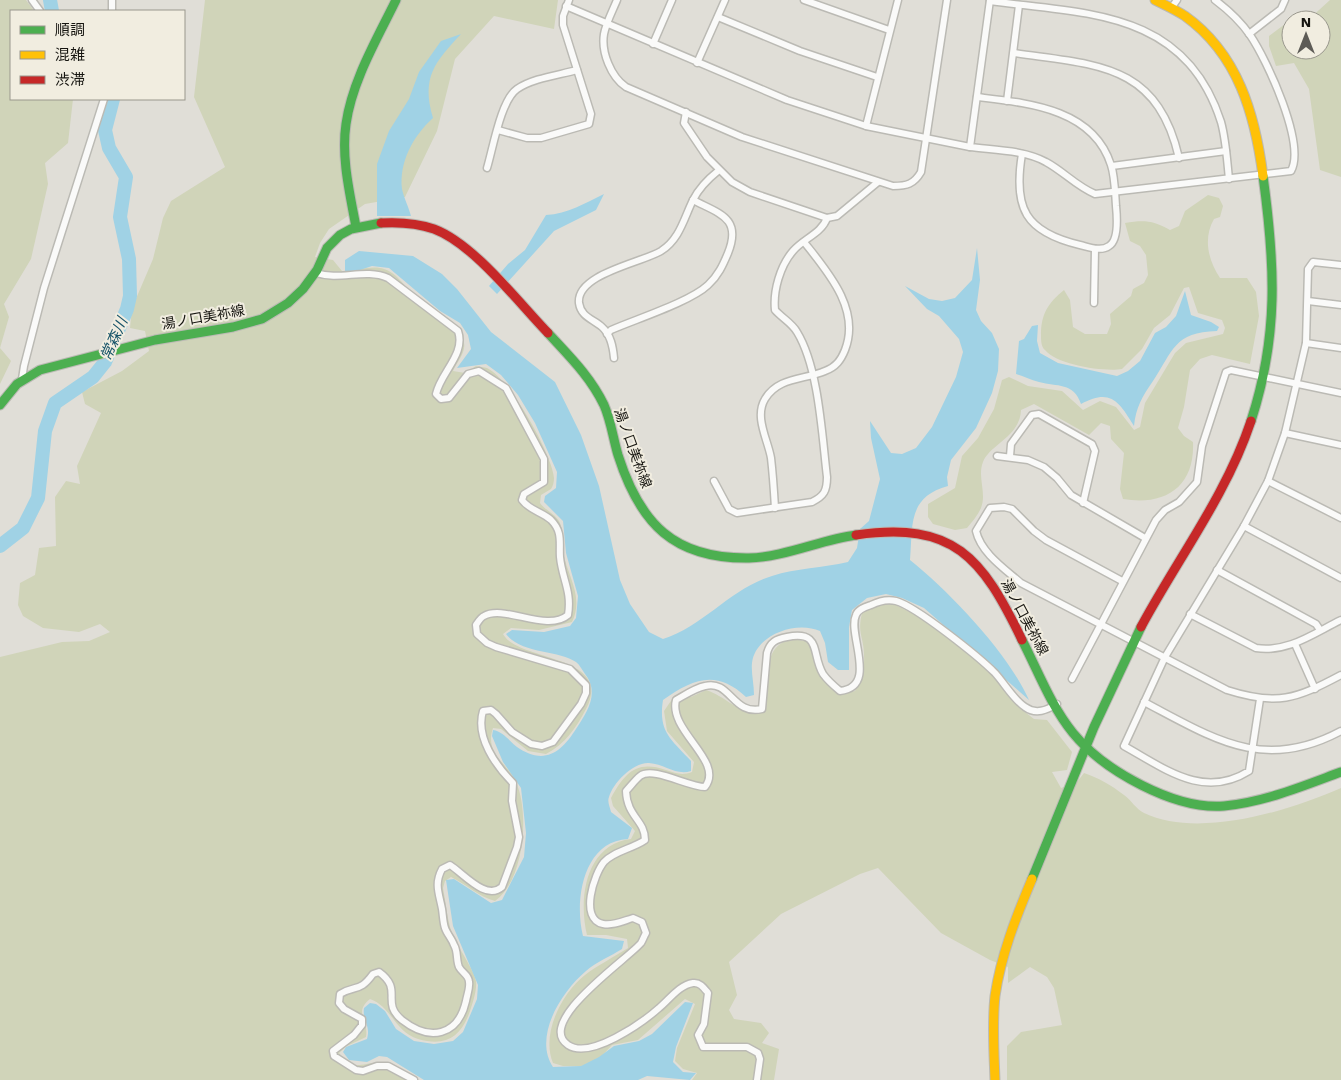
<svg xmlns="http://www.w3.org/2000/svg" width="1341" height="1080" font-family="'Work Sans','Noto Sans JP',sans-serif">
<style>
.green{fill:#d0d4b9}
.water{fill:#a0d2e5}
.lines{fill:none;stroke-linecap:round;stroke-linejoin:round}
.river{stroke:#a0d2e5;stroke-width:14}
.street-casing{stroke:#bbbab4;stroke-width:9}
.fast-casing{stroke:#bbbab4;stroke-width:11}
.slow-casing{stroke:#bbbab4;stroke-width:11}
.jam-casing{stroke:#bbbab4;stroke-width:11}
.street{stroke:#fafaf9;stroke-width:6}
.fast{stroke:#4caf50;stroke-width:9}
.slow{stroke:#ffc107;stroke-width:9}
.jam{stroke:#c62828;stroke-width:9}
.labels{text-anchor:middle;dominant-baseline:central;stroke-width:4;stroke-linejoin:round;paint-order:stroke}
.street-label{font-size:14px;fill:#161510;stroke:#f1ede0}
.water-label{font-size:15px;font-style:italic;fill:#185469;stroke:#f1ede0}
</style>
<rect width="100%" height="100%" fill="#e0ded7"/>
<g class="green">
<path d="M0 0H26L34 11H11V99H73L68 143 45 163 48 184 31 259 4 304 9 317 0 348 11 361 0 384Z"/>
<path d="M205 0H558L554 29 494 16 455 59 437 131 405 197 365 204 329 229 320 243 315 257 333 260 342 271C354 272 367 266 380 268 395 270 405 287 415 296 427 306 449 316 459 328 461 331 464 339 464 343 466 352 457 362 453 371L465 373 476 366C479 367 484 367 487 368 510 379 552 454 554 478 554 482 553 486 551 489L541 495 540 503C545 510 555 514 559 521 564 530 561 542 563 552 568 577 584 597 572 622L539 630 511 628 503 634C518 662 615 654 586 709 576 728 565 744 546 754L528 751 501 729 493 728C484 754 508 763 516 782 530 813 524 881 495 901 479 897 466 884 451 877L445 881 443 888C446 903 447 919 452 933 457 946 474 970 476 981 477 990 473 1002 470 1011 461 1037 446 1047 418 1039 395 1032 391 1006 370 999 353 1013 369 1019 366 1037L347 1046 339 1053C354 1074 362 1061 382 1063 395 1064 407 1074 418 1080H0V657L62 642 89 641 110 632 100 624 79 632 43 628 23 616 18 605 20 583 35 575 39 548 56 546 55 497 66 481 80 484 77 466 101 413 85 404 82 392 122 371 149 351 145 331 130 328 132 308 153 259 163 218 171 201 225 167 194 97Z"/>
<path d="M1330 0H1341V177L1320 170 1309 89 1294 63 1276 66 1269 46V36L1289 21H1291V50H1321V20H1308Z"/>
<path d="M1208 195 1219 198 1223 206 1220 217 1214 219C1203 238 1208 260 1220 278H1247L1256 292 1259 316 1250 364 1212 355 1200 359 1190 370 1184 407 1178 428 1184 436 1193 442C1195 487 1165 506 1123 499L1120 489 1124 453 1111 439 1110 426 1101 423 1089 435 1034 404 1021 410C1020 437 990 444 983 462 977 477 987 493 981 508 978 515 972 522 967 528L955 530 933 524 928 517V504L955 488 962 456 978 438 994 409 1002 380 1009 377 1028 386 1062 391 1083 410 1100 401 1116 407 1134 430 1140 427 1145 403 1175 353 1186 343 1223 334 1225 328 1222 320 1198 313 1189 287 1184 288 1170 315 1154 328 1142 349 1122 369C1104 372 1057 365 1045 350 1041 347 1041 340 1041 335 1041 314 1048 303 1064 290L1070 300 1073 327 1085 334H1107L1111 324 1110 314 1131 296 1133 289 1144 283 1148 275 1146 255 1140 246 1130 241 1125 223C1143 220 1153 220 1170 230L1179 226 1185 211Z"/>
<path d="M879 604H894L925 620 994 674 1021 709 1034 719 1047 720 1072 752 1067 770 1052 772 1061 788 1077 782 1084 773C1099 778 1111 785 1124 795 1131 800 1136 809 1144 813 1198 839 1289 811 1341 788V1080H1007V1046L1021 1032 1062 1025 1054 988 1047 977 1030 967 1008 983V967L990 960 941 933 878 868 860 874 781 914 729 962 737 995 729 1010 734 1019 761 1023 769 1033 762 1043 779 1049 774 1080H692L697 1073 683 1069 675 1061 677 1048 695 1004 685 999 638 1040 612 1045 600 1058 582 1066H563L553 1063C541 1034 561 994 585 975 598 965 614 957 628 948L627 939 606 935H587C578 898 586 844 631 839L635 831 613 806 611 798C625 773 636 760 666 770 676 773 681 776 692 772L694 762 667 731 664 711 675 695 691 697 706 690C730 698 738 717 765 708 769 674 761 630 810 642 820 667 820 696 855 691 860 680 865 668 864 656 864 635 856 634 863 609Z"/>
</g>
<g class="water">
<path d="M461 34C435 62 421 77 433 118 413 136 399 162 402 189 404 198 409 208 411 216H377V164L389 131 409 99 419 72 441 41Z"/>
<path d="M604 194 596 210 554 231 497 294 489 286 508 264 525 250 546 215C568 214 585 203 604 194Z"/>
<path d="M977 248 980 280 976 310 981 321 992 333 999 349 998 371 992 393 976 428 951 460 947 477 948 486C907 497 913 526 910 560 951 593 1008 653 1029 700L924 608 902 598 886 594 867 598 852 610 849 627V670H838L828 662 825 643 820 631C796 620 755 635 752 663 751 673 754 684 754 695L746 697C716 669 693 679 663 700 658 732 671 739 691 761V771C676 776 665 764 649 763 633 762 613 783 609 797 607 802 610 807 611 812L632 828 628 839C583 841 574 901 583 936L624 941 622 949C611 956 596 962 586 971 561 992 533 1037 553 1067L581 1066 599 1057 614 1046 639 1041 652 1034 685 1002 693 1003 676 1047 673 1062 683 1072 696 1073 690 1080 647 1076 638 1080H424L387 1057 379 1056 367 1062 349 1060 343 1052 346 1047 367 1039C371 1025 362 1021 364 1008L370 1003 376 1004 385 1011 396 1029 414 1041 434 1044 453 1041 463 1032 477 999 478 985 453 926 446 880 454 879 491 903 502 900 524 857 526 833 521 788 503 762 492 736 493 730C505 732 510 743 520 749 546 765 562 751 576 729 587 712 600 693 585 674 582 670 580 665 576 662 560 650 521 654 506 634L512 630 544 632 570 626 576 618 578 596 566 553 563 521 544 502 545 496 556 488 557 472 535 423 518 395 501 375 486 364 457 368 471 349 468 335 460 323 440 311 389 268 372 266 357 271H345V260L359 251 413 256 442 274 457 289 491 332 555 382 581 435 599 486 620 580 630 604 649 632 663 639C704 626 731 588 772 576 796 568 823 568 848 562L857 548 860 529 869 521 880 479 871 438 870 421 891 453 902 454 916 448 932 427 956 377 963 352 959 339 939 316 927 309 905 286 929 299 942 301 955 298 972 280Z"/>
<path d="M1185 291 1191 315 1211 322 1219 327 1217 331C1174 332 1173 351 1153 381 1142 397 1136 407 1134 426 1119 401 1110 388 1081 404 1074 382 1057 387 1039 382 1031 380 1023 376 1016 374L1019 341 1024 339 1032 326 1038 325 1037 341 1040 353 1058 363 1117 376 1128 371 1140 361 1155 333 1166 327 1176 316Z"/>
</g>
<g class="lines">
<g class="river">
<path d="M50 0 52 11"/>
<path d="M0 546 23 528 38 498 45 431 55 403 93 377 105 362 127 309 130 296 129 259 120 217 126 177 109 148 105 130 113 99"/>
</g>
<g class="street-casing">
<g id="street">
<path d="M32 0 40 11"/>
<path d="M617 0C613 10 606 23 604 34 601 52 611 77 626 87L742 137 893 186C907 186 914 184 921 172L947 0"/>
<path d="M804 0 889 30"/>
<path d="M990 0 970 147C993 150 1025 150 1046 162 1063 171 1076 186 1095 194L1291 171C1306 144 1267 60 1250 35 1241 22 1227 9 1215 0"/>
<path d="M990 1C1087 14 1185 10 1221 122 1226 140 1227 160 1229 179"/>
<path d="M566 6 787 100 866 126 970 147"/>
<path d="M1172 7 1177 0"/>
<path d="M112 11V0"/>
<path d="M718 17 800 51 877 77"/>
<path d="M1249 34 1281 9 1285 0"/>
<path d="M653 44 672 0"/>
<path d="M1014 53C1095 65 1157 62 1179 158"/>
<path d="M697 63 725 0"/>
<path d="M977 97C1027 103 1093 108 1111 165 1115 177 1115 193 1116 206 1117 216 1119 240 1109 246 1101 252 1089 247 1080 245 1025 232 1013 208 1022 154"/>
<path d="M1007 101 1019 5"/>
<path d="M686 112 684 123 707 157 732 182 750 192 827 218 837 216 878 182"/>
<path d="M866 126 898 0"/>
<path d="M498 130 527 138H541L589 124 591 114 563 25V16L569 0"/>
<path d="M1112 166 1226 151"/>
<path d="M487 168C493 148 501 100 517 89 533 78 559 75 577 70"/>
<path d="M316 273C340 281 365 268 388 278L458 331C466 354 441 372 436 394L441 399 449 398 468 374 479 371 506 388 544 459V482L524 494 522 500C529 510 542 512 551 520 563 532 559 543 560 557 562 579 572 591 568 615 547 633 504 604 484 616 481 617 478 622 476 625L477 634 487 643 496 647 570 669 586 685V693L581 704 553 742 542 746 531 744 512 732 496 714 491 710 483 711C475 737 496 766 513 783L512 801 519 837 517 847 502 887C486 901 464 874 450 865L442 869C434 884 439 893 442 909 443 915 443 922 445 928 447 934 452 939 454 945 458 951 456 960 459 967 462 973 469 975 469 982 470 988 467 995 466 1001 458 1036 430 1042 402 1020 380 1002 404 990 379 972L373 974C359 993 357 984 340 994L339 1003 344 1009 362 1019V1025L354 1035 333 1051 334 1056 356 1070 363 1071 377 1066H388L414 1080"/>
<path d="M1308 301 1341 305"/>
<path d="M1094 303 1095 249"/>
<path d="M607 334 611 330C636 319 690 302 708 285 718 276 723 265 728 253 742 218 720 214 693 200"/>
<path d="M1306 343 1341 348"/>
<path d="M614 358C613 347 611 335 602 327 593 319 581 317 579 303 576 274 641 263 661 251 680 239 684 218 693 200 699 188 708 179 718 171"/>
<path d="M22 379 24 366 44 288 104 99"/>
<path d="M1285 433 1341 445"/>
<path d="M997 456 1028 460 1044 467 1057 478 1071 495 1145 538"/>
<path d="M1010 456 1011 444 1032 415 1039 414 1092 444 1095 451 1083 503"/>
<path d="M714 481 729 509 737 513 812 502C824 496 827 491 827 477 822 436 819 368 797 332 792 323 782 318 775 310 773 291 780 266 793 251 803 239 822 233 827 218"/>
<path d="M1268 481 1341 518"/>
<path d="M775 508C774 491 773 475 771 458 768 440 754 417 765 399 778 377 804 380 825 371 836 367 841 360 845 350 861 309 827 271 804 242"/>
<path d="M1244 526 1341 578"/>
<path d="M1217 570 1316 624 1320 630"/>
<path d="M1122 581 1046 540 1034 531 1012 509 1004 507 990 508 976 531C981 553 1005 569 1021 583L1227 690C1277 706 1296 699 1341 675"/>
<path d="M1190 614 1256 648C1288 653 1314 633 1341 620"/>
<path d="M1295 644 1315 689"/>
<path d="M1072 679 1156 520 1165 510 1179 502 1197 482 1202 446 1226 372 1231 370 1341 393"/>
<path d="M1260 699 1249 771C1203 800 1164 768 1124 746L1165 657 1244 526 1268 481 1285 433 1306 343 1308 269 1313 262 1341 265"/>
<path d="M1144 702C1213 738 1263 773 1341 731"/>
<path d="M757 1080 760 1059 758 1053 747 1047H703L698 1035 704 1024 708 993C704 988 700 982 693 983 679 985 669 1000 659 1008 642 1023 590 1060 568 1045 534 1022 629 958 641 943 643 940 644 936 646 933L642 922 633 918C623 921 613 926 603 924 579 919 594 874 604 862 614 851 632 849 645 840 645 820 627 817 626 791 630 787 635 780 640 776 653 766 688 787 705 787 725 761 668 731 676 700 685 695 695 688 705 686 730 679 733 716 762 709L767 653C770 642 776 639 787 637 822 630 811 654 823 674 828 681 834 686 840 691 879 687 847 634 856 615 858 609 865 607 871 605 879 601 888 599 896 601 917 607 979 657 995 673 1005 684 1013 699 1025 707 1036 715 1047 710 1057 704"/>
</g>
</g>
<g class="fast-casing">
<g id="fast">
<path d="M356 227C350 194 341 158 346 124 352 81 377 39 396 0"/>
<path d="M548 333C569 356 590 376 604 405 611 421 613 438 618 455 640 524 674 559 749 558 785 557 820 540 856 535"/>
<path d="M0 405 17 384 40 370 155 340 233 327 262 319 288 303 303 289 317 270 327 248 340 235 351 229 381 223"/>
<path d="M1251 421C1279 335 1275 264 1263 176"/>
<path d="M1022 640C1038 671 1051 706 1073 733 1104 771 1175 810 1224 806 1265 802 1303 786 1341 772"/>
<path d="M1032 879 1094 727 1141 627"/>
</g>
</g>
<g class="slow-casing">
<g id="slow">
<path d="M1155 0C1165 5 1176 10 1185 16 1238 54 1255 114 1263 176"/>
<path d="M995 1080C994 1052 992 1024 995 996 1001 955 1016 917 1032 879"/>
</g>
</g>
<g class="jam-casing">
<g id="jam">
<path d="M381 223C399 222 417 223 434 229 474 244 518 302 548 333"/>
<path d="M856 535C954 521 982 557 1022 640"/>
<path d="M1141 627C1178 558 1226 496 1251 421"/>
</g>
</g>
<use href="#street" class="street"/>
<use href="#fast" class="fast"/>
<use href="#slow" class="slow"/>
<use href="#jam" class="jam"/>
</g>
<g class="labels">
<g class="street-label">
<text transform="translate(203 317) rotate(-10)">湯ノ口美祢線</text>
<text transform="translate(633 448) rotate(70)">湯ノ口美祢線</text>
<text transform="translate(1025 617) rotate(62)">湯ノ口美祢線</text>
</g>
<g class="water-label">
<text transform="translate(114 339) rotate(-66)">常森川</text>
</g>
</g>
<rect x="10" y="10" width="175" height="90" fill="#f1ede0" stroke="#99978d"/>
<rect x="20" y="26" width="25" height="8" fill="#4caf50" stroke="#99978d"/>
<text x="55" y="35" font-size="15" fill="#161510">順調</text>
<rect x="20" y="51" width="25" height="8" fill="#ffc107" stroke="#99978d"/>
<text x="55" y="60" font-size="15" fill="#161510">混雑</text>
<rect x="20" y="76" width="25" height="8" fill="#c62828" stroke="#99978d"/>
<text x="55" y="85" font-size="15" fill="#161510">渋滞</text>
<g transform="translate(1306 35)"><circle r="24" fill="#f1ede0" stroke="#99978d"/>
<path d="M0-4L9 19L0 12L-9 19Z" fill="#5d5b56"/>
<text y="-8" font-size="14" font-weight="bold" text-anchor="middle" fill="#161510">N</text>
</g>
</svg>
